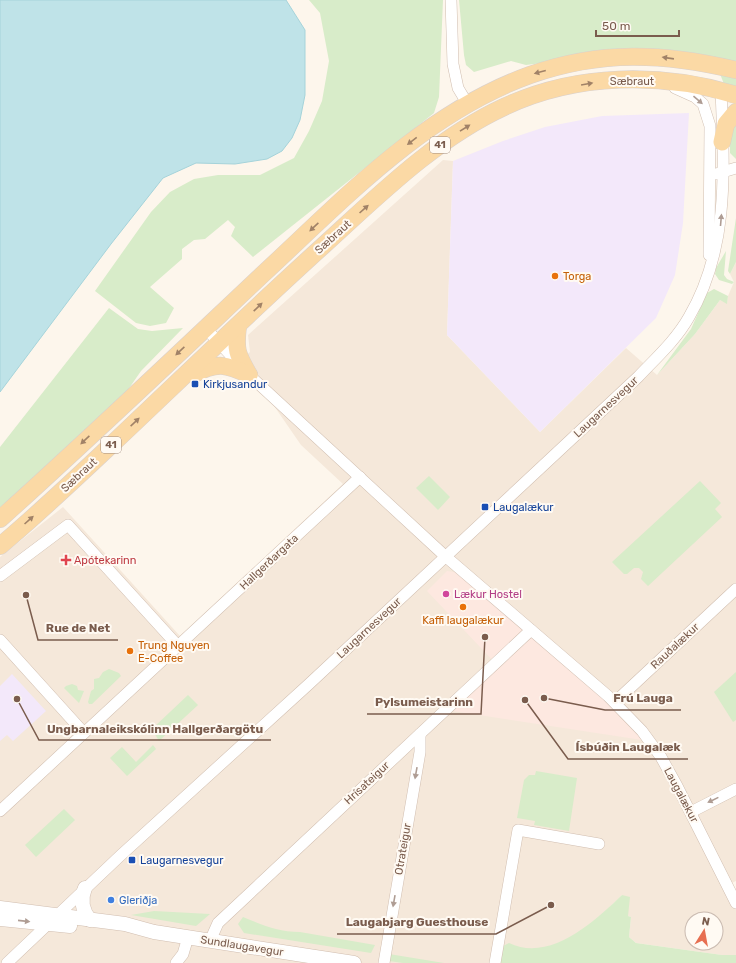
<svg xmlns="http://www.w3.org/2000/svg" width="736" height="963" font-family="Rubik,sans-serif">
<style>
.residential{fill:#f5e8da;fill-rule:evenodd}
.commercial{fill:#fde8e0}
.education{fill:#f3e8fa}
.green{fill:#d8ecc9}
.water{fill:#bfe3e8;stroke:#a5d3da}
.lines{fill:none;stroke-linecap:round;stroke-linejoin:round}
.minor-casing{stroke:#d1beb0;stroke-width:12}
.tertiary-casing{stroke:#d1beb0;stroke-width:15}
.primary-casing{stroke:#dad1cd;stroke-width:18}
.minor{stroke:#fff;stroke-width:11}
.tertiary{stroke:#fff;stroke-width:14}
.primary{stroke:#fbd9a5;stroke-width:17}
.oneway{fill:#a18267}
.oneway2{fill:#af9d94}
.food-dot{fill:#e8710a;stroke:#fffaf3;stroke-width:1.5}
.transit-dot{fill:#1a4fb4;stroke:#fffaf3;stroke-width:1.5}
.health-dot{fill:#e0444e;stroke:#fffaf3;stroke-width:1.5}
.hotel-dot{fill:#d1479c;stroke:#fffaf3;stroke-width:1.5}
.shop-dot{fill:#3f7fe0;stroke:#fffaf3;stroke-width:1.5}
.labels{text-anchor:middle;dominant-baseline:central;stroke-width:4;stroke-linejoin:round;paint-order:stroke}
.shield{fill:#fffaf3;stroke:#a28b7f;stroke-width:1}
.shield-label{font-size:10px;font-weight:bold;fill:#7a5c4d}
.street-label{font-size:11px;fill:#7a5c4d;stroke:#fffaf3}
.food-label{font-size:11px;fill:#c56008;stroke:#fffaf3;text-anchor:start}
.transit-label{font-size:11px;fill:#164399;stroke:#fffaf3;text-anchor:start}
.health-label{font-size:11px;fill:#be3a42;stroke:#fffaf3;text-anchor:start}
.hotel-label{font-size:11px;fill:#b23c85;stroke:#fffaf3;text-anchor:start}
.shop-label{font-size:11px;fill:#366cbe;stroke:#fffaf3;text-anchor:start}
.leader{fill:none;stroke:#7a5c4d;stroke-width:1.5}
.callout-dot{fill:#7a5c4d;stroke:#fffaf3;stroke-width:1.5}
.callout-label{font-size:12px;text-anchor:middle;font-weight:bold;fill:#7a5c4d;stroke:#fffaf3;stroke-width:4;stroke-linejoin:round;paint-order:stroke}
</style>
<rect width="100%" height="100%" fill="#fdf6ec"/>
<path class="residential" d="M443 160 453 161 447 335 540 432 626 348 657 375 695 334 720 300 727 303 728 296 734 282 730 274 736 262V881L729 884 736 900V955H722L636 943 629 937 631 917 628 916 622 895 587 930 560 947 541 951 517 948 498 963H0V557L63 507 180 636 343 484 301 445 272 403 233 365 250 352 248 335ZM692 919H716V943H692Z"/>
<path class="commercial" d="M447 571 460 573 613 704 642 740 452 711 498 666 427 591Z"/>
<g class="education">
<path d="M689 113 683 223 675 275 656 318 540 432 447 335 453 161 503 141 545 127 602 116Z"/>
<path d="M12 674 46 711 13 741 7 735 0 741V686Z"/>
</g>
<g class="green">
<path d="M309 0H443L439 97 434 113 253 257 231 236 235 227 228 220 205 239 194 240 182 249V259L150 287 174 308 166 323 150 326 136 323 95 291 151 212 170 192 194 179 218 175H260L294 158 309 131 322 101 329 61 320 13Z"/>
<path d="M459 0H736V66L542 63 526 65 511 61 474 72 466 65 464 55Z"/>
<path d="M720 74 736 79V88L724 84Z"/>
<path d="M736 116V159L730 153V137Z"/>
<path d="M736 218V262L730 274 728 271Z"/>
<path d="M726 251 724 275 727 279 734 282 732 284 719 280 715 274 716 268Z"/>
<path d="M714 289 728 296 727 304 720 300 695 334 657 375 691 329 707 293Z"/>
<path d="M109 308 138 329 152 331 183 328 141 371 123 397 0 509V447Z"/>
<path d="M429 476 450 497 438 510 416 488Z"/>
<path d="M700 481 721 503 715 509 722 517 648 586 641 579 643 572 639 568H634L627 574H624L612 562Z"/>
<path d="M109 669 119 673 121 676 92 704H89L88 702 91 691 94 689V679L99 678 103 672Z"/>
<path d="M736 672V720L733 722 714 692Z"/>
<path d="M72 684 77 686 78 690 84 691 79 703 64 688 66 686Z"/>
<path d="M188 695 198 705 159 741 152 729Z"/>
<path d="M153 745 156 749 127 776 110 758 122 747 136 762Z"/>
<path d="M536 771 577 778 569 831 534 825 535 821 517 818 524 780 529 775H535Z"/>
<path d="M64 809 75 820 36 857 25 845Z"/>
<path d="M622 895 630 897 628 916 631 917 629 937 636 943 722 955H736V963H498L499 948 509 943C550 963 595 921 622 895Z"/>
<path d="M154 911 210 914 196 926 131 915Z"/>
<path d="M243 917C263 925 278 932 300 932L375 945 371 953 244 933 238 924Z"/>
<path d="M389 954 444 963H403L389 961Z"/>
</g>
<path class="water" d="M0 0H286L305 30V95L300 120 292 138 282 151 267 159 235 164 196 163 163 178 111 244 0 392Z"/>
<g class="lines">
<g class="minor-casing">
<g id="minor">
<path d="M451 0 453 64 458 88 467 103"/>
<path d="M675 88 695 97 703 104 710 126 709 255"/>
<path d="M716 174 736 168"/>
<path d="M209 325 210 333 249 375 445 556 608 696 642 731 661 757 677 786 736 903"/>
<path d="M0 576 68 525 178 646"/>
<path d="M0 640 84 733"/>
<path d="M615 702 736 589"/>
<path d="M0 811 360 477"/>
<path d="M691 812 736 789"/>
<path d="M210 941 218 923 531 630"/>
<path d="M7 963 121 855 309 684 638 377C656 358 676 340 689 317 730 247 724 168 721 90"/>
<path d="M176 963 183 954 188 937"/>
<path d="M384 963 420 752V734"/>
<path d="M495 963 518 830 599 844"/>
</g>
</g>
<g class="tertiary-casing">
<g id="tertiary">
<path d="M85 888C80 900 82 910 90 920"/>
<path d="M0 908 125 924 154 932 354 963"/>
<path d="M0 919 70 926"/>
</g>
</g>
<g class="primary-casing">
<g id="primary">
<path d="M722 142 726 124 736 112"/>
<path d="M238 326C235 350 237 354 249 375"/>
<path d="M194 374C217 362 226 364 249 375"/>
<path d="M0 519C89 439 176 356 263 274 344 199 424 113 530 75 601 50 664 53 736 70"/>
<path d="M0 546C37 515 73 481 108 448 180 380 251 311 324 245 380 194 435 139 504 107 576 73 661 72 736 95"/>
</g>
</g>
<use href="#minor" class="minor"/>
<use href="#tertiary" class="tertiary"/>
<use href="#primary" class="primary"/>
</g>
<defs><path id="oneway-solid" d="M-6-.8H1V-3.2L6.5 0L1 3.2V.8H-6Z"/></defs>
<g class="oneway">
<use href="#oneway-solid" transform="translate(668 58) rotate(-172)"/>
<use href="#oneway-solid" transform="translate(540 72) rotate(165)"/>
<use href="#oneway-solid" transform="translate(587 84) rotate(-10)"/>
<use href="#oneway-solid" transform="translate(465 128) rotate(-32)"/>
<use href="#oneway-solid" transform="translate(412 141) rotate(142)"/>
<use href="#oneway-solid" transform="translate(364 209) rotate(-42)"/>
<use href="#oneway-solid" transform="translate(314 227) rotate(137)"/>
<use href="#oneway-solid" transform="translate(258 307) rotate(-44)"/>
<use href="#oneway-solid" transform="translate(180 351) rotate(137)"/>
<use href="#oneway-solid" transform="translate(135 422) rotate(-43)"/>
<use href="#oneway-solid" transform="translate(85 440) rotate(137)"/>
<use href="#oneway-solid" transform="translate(29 520) rotate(-42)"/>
</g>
<g class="oneway2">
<use href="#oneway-solid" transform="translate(698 100) rotate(41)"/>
<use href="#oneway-solid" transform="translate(721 220) rotate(-85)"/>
<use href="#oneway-solid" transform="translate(416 773) rotate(100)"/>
<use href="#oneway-solid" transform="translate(713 800) rotate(154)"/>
<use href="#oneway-solid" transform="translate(394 901) rotate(100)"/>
<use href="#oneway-solid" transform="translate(24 921) rotate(6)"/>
</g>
<g class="food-dot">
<circle cx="555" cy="276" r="4"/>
<circle cx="463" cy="607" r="4"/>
<circle cx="130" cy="651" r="4"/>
</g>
<g class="transit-dot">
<rect x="191" y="380" width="8" height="8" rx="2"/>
<rect x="481" y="503" width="8" height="8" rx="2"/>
<rect x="128" y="856" width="8" height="8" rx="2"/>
</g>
<path class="health-dot" d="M64 554h4v4h4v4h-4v4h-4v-4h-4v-4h4z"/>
<circle class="hotel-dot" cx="446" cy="594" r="4"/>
<circle class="shop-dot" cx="111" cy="900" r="4"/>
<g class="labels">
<g class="shield">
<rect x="430" y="137" width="20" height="16" rx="3"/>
<rect x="101" y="437" width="20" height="16" rx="3"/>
</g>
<g class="shield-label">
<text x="440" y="145">41</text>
<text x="111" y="445">41</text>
</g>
<g class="street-label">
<text x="632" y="81">Sæbraut</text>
<text transform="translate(333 237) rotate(-42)">Sæbraut</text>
<text transform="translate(606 407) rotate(-43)">Laugarnesvegur</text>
<text transform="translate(79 475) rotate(-43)">Sæbraut</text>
<text transform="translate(269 562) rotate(-43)">Hallgerðargata</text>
<text transform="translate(369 628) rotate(-43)">Laugarnesvegur</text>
<text transform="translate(675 646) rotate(-43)">Rauðalækur</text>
<text transform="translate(367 783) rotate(-43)">Hrísateigur</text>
<text transform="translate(681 795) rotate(62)">Laugalækur</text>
<text transform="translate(403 849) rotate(-80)">Otrateigur</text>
<text transform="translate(242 946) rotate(9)">Sundlaugavegur</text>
</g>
<g class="food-label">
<text x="563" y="276">Torga</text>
<text x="463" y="620" text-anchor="middle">Kaffi laugalækur</text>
<text x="138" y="645">Trung Nguyen<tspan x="138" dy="13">E-Coffee</tspan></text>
</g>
<g class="transit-label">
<text x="203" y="384">Kirkjusandur</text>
<text x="493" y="507">Laugalækur</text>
<text x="140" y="860">Laugarnesvegur</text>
</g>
<g class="health-label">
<text x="74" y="560">Apótekarinn</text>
</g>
<g class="hotel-label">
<text x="454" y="594">Lækur Hostel</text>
</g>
<g class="shop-label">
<text x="119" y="900">Gleriðja</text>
</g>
</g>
<path class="leader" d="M26 595L38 640H118M544 698L605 710H681M485 637L481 714H367M17 699L39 740H271M525 700L568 759H688M551 905L496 934H337"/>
<g class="callout-dot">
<circle cx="26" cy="595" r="4"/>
<circle cx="544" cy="698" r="4"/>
<circle cx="485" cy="637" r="4"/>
<circle cx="17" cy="699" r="4"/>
<circle cx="525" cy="700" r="4"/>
<circle cx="551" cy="905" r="4"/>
</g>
<g class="callout-label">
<text x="78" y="632">Rue de Net</text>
<text x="643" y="702">Frú Lauga</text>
<text x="424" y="706">Pylsumeistarinn</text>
<text x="155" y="733">Ungbarnaleikskólinn Hallgerðargötu</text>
<text x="628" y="751">Ísbúðin Laugalæk</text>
<text x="417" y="926">Laugabjarg Guesthouse</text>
</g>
<g transform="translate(704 931) rotate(11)"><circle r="19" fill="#fffaf3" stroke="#cabbb1"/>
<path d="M0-3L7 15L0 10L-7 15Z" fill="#e76f51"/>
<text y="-6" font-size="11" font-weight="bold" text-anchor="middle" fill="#7a5c4d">N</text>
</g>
<path d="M596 30v6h83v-6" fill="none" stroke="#7a5c4d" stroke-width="2"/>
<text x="602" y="30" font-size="12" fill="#7a5c4d" stroke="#fffaf3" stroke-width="3" paint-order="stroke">50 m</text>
</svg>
